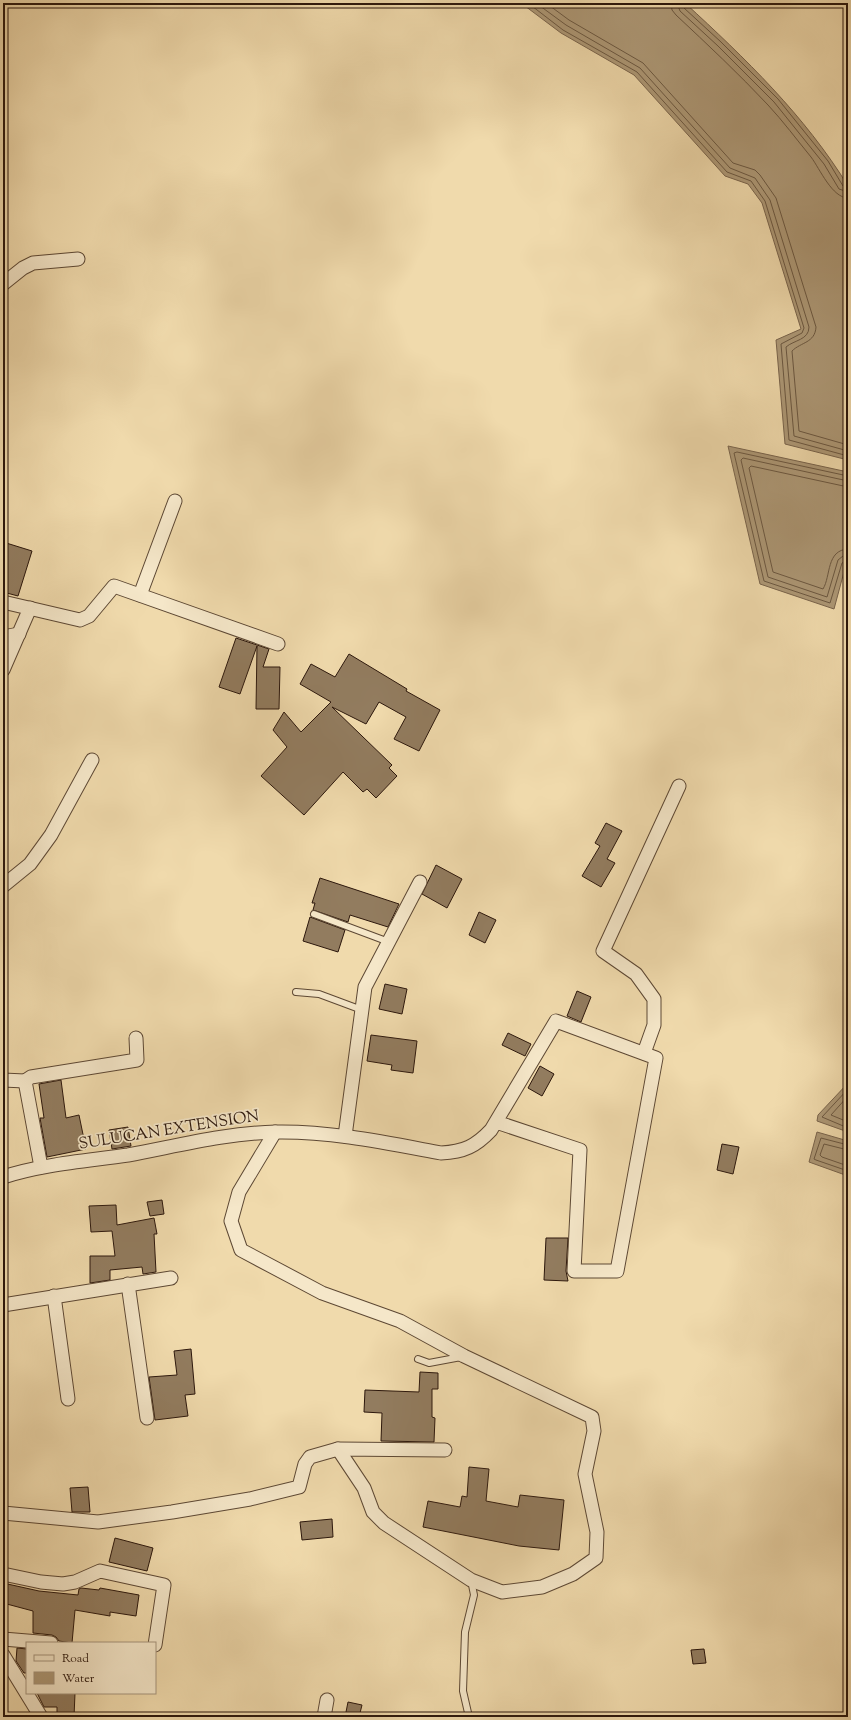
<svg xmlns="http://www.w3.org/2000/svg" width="851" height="1720" font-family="'Sorts Mill Goudy',serif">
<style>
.water{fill:#ad9876;stroke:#79644c}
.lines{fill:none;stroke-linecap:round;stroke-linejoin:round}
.shore{stroke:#6c5841;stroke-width:1}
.building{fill:#927c5f;stroke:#2c170c}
.service-casing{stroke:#5d4834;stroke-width:8}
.minor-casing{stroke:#5d4834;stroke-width:15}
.service{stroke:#f5e7c9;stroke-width:6}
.minor{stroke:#f5e7c9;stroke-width:13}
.labels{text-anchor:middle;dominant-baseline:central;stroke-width:3.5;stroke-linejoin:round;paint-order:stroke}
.street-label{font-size:16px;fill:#2c170c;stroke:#f5e7c9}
</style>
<rect width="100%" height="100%" fill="#f0daac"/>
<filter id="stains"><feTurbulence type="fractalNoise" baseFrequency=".005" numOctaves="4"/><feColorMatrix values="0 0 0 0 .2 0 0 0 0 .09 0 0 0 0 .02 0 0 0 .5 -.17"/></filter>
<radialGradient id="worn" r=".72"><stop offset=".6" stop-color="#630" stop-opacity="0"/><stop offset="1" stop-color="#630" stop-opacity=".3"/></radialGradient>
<g class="water">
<path d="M521 3H685C745 58 805 116 848 186V460L785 444 776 340 801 329 762 203 748 184 725 176 634 75 561 33Z"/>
<path d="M728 446 848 472V557L834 609 760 584Z"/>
<path d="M848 1083V1132L817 1121 818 1115Z"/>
<path d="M817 1132 848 1141V1176L809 1162Z"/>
</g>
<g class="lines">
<g class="shore">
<path d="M528 3 563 30 637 72 727 172 751 181 765 201 804 328 802 333 781 344 789 440 848 456"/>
<path d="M536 3 566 25 640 68 730 168 755 178 770 200 809 327C809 340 794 340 786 347L794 436 848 451"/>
<path d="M546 3 569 20 643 63 733 163 755 170 760 175 776 198 816 327C815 343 801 342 792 351L799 431 848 445"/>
<path d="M671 3 672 10 676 15C707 44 739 74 768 105 783 121 797 140 811 157 820 169 832 198 848 198"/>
<path d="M677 3 680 11 718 46 774 102 824 164 839 189 848 192"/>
<path d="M682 3 684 8 721 42 778 99 828 161 843 186 848 187"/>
<path d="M848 476 737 452 734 453 764 581 830 603 842 563 848 560"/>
<path d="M848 481 743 458 741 460 768 577 827 597 838 560 843 556 848 555"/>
<path d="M848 487 751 466 749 468 773 572 823 589C831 576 826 550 848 549"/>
<path d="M848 1089 822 1117 848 1128"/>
<path d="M848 1096 831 1115 848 1122"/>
<path d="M848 1145 821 1138 814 1159 816 1160 848 1171"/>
<path d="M848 1150 824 1144 820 1155 822 1157 848 1166"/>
</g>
</g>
<g class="building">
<path d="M3 542 32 551 18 596 3 592Z"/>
<path d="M236 638 269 649 263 667H280L279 709H256L257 646 240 694 219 687Z"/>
<path d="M349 654 407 689 406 691 440 710 419 751 394 739 406 717 379 702 366 724 332 707 392 765 389 768 397 776 376 798 367 789 363 792 343 772 304 815 261 776 287 747 273 730 284 712 301 732 331 702 300 684 311 664 335 677Z"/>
<path d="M606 823 622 831 607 859 615 863 601 887 582 876 600 846 595 843Z"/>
<path d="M436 865 462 879 447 908 422 894Z"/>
<path d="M320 878 399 904 388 927 350 915 348 922 313 910 315 903H312Z"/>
<path d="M479 912 496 920 485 943 469 935Z"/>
<path d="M310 917 345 930 338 952 303 941Z"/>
<path d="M385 984 407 989 402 1014 379 1009Z"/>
<path d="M577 991 591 997 581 1022 567 1016Z"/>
<path d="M508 1033 531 1044 525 1056 502 1045Z"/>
<path d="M371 1035 417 1041 413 1073 391 1070 392 1065 367 1061Z"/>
<path d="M540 1066 554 1074 542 1096 528 1088Z"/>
<path d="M61 1080 66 1118 79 1115 86 1149 47 1157 40 1118H44L39 1084Z"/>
<path d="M128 1127 131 1146 112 1149 109 1130Z"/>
<path d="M722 1144 739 1147 733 1174 717 1170Z"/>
<path d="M162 1200 164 1214 150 1216 147 1202Z"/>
<path d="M116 1205 117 1225 154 1218 157 1234H154L156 1272 143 1274 142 1267 110 1270V1280L90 1283V1256H115L112 1231 91 1232 89 1206Z"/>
<path d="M546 1238H568L566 1271 568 1281 544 1280Z"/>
<path d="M191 1349 195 1394 185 1395 188 1416 155 1420 149 1377 177 1375 174 1351Z"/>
<path d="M420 1372 438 1373V1389H432V1417L435 1418 434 1442 381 1441 382 1413 364 1412 365 1390 419 1392Z"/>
<path d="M469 1467 489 1469 486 1501 518 1507 520 1495 564 1500 559 1550 519 1546 423 1527 428 1501 460 1507 462 1496 467 1497Z"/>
<path d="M88 1487 90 1512H72L70 1488Z"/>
<path d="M332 1519 333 1537 302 1540 300 1522Z"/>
<path d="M115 1538 153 1548 147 1571 109 1562Z"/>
<path d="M3 1583 39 1591 78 1595 79 1589 81 1588 99 1590 100 1588 139 1595 136 1616 110 1612V1616L75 1610 72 1643 59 1641 56 1637 52 1635 33 1633V1611L3 1603Z"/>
<path d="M17 1648 27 1649V1673H24L16 1661Z"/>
<path d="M704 1649 706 1663 693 1664 691 1650Z"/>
<path d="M37 1693H75L74 1717H57V1707H44Z"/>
<path d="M348 1702 362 1705 359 1717H345Z"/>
</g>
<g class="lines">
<g class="service-casing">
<g id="service">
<path d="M314 914 389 942"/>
<path d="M296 992 319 994 362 1010"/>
<path d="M418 1359 429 1363 461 1357"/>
<path d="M469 1717 463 1691 465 1632 474 1595 471 1580"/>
</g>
</g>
<g class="minor-casing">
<g id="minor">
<path d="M3 284 23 268 33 263 78 259"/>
<path d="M140 595 175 501"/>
<path d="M3 602 80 620 89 616 114 586 278 644"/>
<path d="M3 637 19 634"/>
<path d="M3 670 30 608"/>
<path d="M3 886 30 864 51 835 92 760"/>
<path d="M644 1053 654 1025V999L636 974 603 951 679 786"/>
<path d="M3 1080 25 1081"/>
<path d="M275 1132 239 1192 231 1221 241 1250 322 1293 400 1321 464 1356 592 1417 594 1431 585 1474 597 1532 596 1558 573 1574 542 1587 502 1592 471 1580 384 1523 373 1512 364 1488 338 1449"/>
<path d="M345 1136 365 987 420 882"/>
<path d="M41 1167 25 1081 31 1077 137 1060 136 1038"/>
<path d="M3 1177C43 1164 87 1161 128 1155 177 1146 226 1133 276 1132 331 1131 387 1143 441 1153 464 1152 476 1146 491 1130L556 1021 656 1058 617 1271H574L580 1150 496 1122"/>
<path d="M128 1284 147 1418"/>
<path d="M54 1296 68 1399"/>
<path d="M3 1305 171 1278"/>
<path d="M3 1513 98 1522 172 1512 250 1499 299 1487 305 1464 310 1457 338 1449 445 1450"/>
<path d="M3 1574 41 1582 63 1584 75 1582 100 1571 164 1585 155 1645"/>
<path d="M3 1639 51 1643"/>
<path d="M3 1655 41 1717"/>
<path d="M324 1717 327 1700"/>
</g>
</g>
<use href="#service" class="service"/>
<use href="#minor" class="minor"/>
</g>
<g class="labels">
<g class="street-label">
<text transform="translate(169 1131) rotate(-9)">SULUCAN EXTENSION</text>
</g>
</g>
<rect width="851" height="1720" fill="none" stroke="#f0daac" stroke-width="16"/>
<rect x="4" y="4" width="843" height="1712" fill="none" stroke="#2c170c" stroke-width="2"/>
<rect x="8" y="8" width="835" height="1704" fill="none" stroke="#2c170c"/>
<rect x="26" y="1642" width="130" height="52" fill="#f5e7c9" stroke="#a5947d"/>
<rect x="34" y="1655" width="20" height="6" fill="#f5e7c9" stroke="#a5947d"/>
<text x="62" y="1662" font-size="12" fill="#2c170c">Road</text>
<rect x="34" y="1672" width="20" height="12" fill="#ad9876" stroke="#a5947d"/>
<text x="62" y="1682" font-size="12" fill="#2c170c">Water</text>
<rect width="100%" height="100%" filter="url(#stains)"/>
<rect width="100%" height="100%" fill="url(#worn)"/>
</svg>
